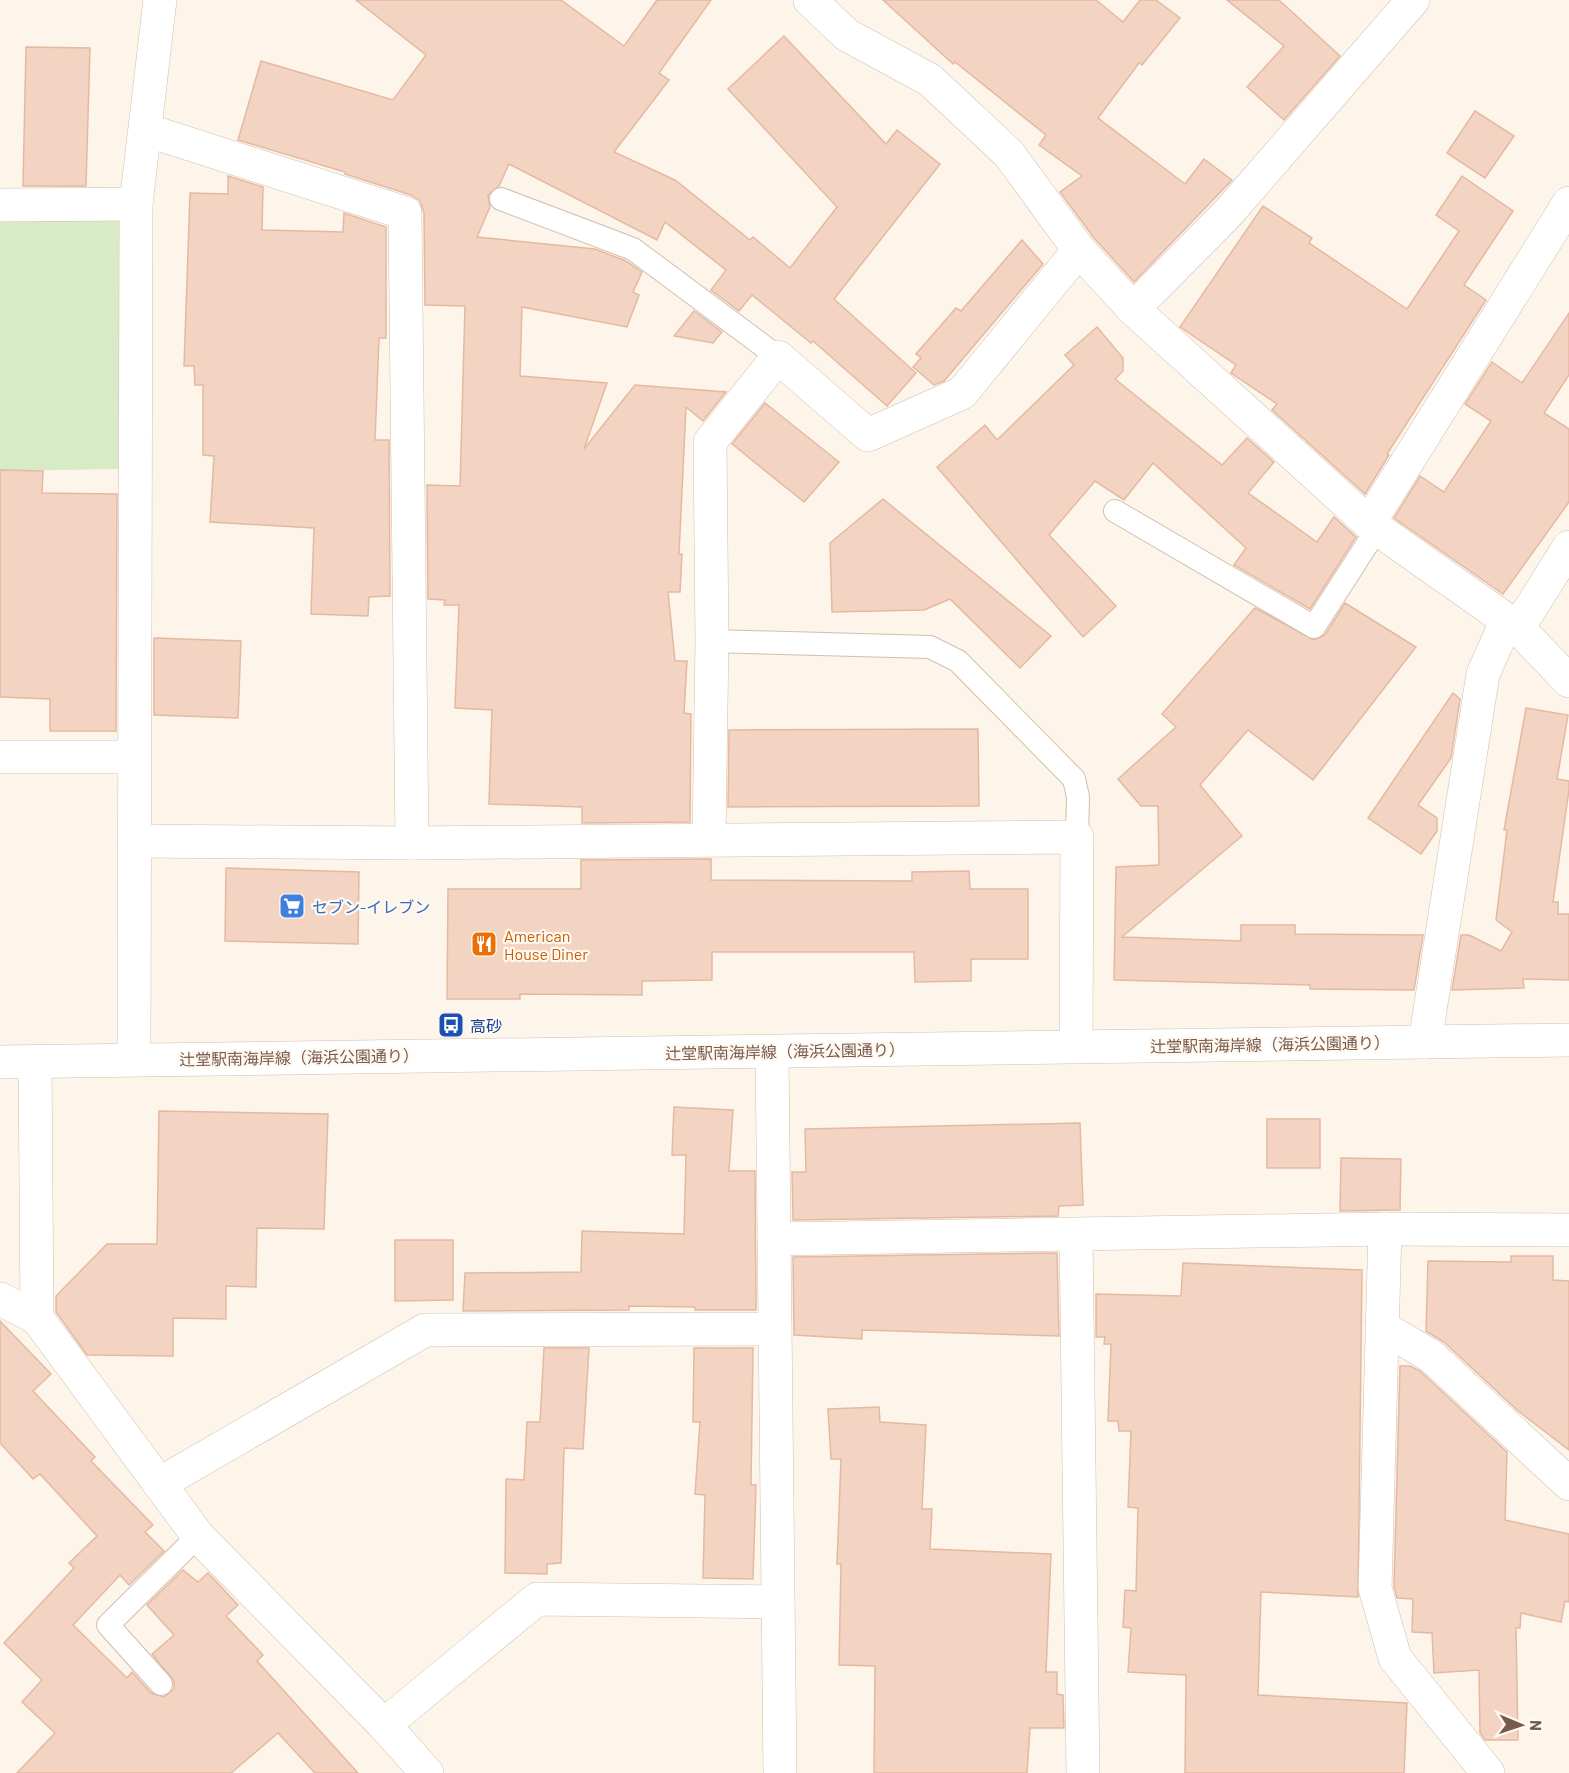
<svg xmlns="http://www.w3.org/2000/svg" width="1569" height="1773" font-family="Barlow,'Noto Sans JP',sans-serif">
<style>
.green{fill:#d7ebc7}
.building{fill:#f3d3c1;stroke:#e5b9a1;stroke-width:1.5}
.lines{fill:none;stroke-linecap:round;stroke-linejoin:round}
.service-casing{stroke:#d2beb1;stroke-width:24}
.minor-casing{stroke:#d2beb1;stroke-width:34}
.tertiary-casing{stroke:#d2beb1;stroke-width:34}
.service{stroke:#fff;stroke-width:22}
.minor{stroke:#fff;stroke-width:33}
.tertiary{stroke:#fff;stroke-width:33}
.labels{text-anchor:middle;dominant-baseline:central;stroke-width:4.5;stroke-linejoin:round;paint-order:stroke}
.shop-label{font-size:16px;fill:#366cbe;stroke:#fff9f1;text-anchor:start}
.food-label{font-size:16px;fill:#c56008;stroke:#fff9f1;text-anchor:start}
.transit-label{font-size:16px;fill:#164399;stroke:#fff9f1;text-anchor:start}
.street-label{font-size:16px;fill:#785a4c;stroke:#fff9f1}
</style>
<rect width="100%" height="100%" fill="#fdf5ea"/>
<path class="green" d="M122 219 118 469 0 471V220Z"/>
<g class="building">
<path d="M356 0H561L624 46 657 0H711L659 73 669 80 614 152 675 180 750 240 753 237 790 268 837 207 728 89 784 36 886 144 897 130 940 164 834 299 916 373 887 406 813 341 811 343 752 295 739 311 711 290 726 270 665 222 657 240 509 164 499 186 488 195 490 207 477 237 595 249 626 261 642 272 633 292 639 295 627 327 522 307 520 376 607 383 584 449 635 385 726 392 703 421 686 407 679 554H682L680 592H668L675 661H687L684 713 691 714 690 822 582 823V807L489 804 492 710 455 708 459 605H444L445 600 428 599 427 485 460 486 465 306 425 305 424 213 420 201 411 195 345 174V172L238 140 261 61 393 100 426 55Z"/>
<path d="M883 0H1096L1123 22 1140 0H1156L1180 18 1142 65 1139 63 1098 118 1185 184 1204 159 1232 180 1134 282 1094 238 1060 192 1082 176 1039 145 1046 135 955 62 953 64Z"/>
<path d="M1227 0H1279L1340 56 1284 120 1247 87 1284 46Z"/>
<path d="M26 47 90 48 86 186H23Z"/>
<path d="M1475 111 1514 136 1485 178 1447 153Z"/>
<path d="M228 176 263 187 262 230 343 232 344 213 386 227V338H379L375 440H389L390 596 369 597 368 616 311 614 314 528 210 522 214 456 203 455V385H195L194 366H184L190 193 228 194Z"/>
<path d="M1462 176 1513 211 1464 285 1486 300 1387 454 1389 455 1365 494 1272 410 1277 404 1231 373 1236 365 1180 327 1263 206 1312 238 1309 243 1407 309 1459 231 1436 215Z"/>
<path d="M1022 240 1043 264 944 381 934 385 913 367 921 358 916 354 956 308 961 311Z"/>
<path d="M694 311 722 332 713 343 674 336Z"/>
<path d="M1569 313V375L1544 413 1569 429V502L1503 594 1394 518 1420 476 1444 492 1491 421 1465 404 1492 362 1522 383Z"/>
<path d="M1097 327 1123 358V371L1115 379 1222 465 1247 438 1274 462 1248 493 1317 542 1334 517 1356 537 1310 609 1234 565 1246 548 1153 463 1124 500 1095 481 1049 535 1116 606 1083 637 937 467 985 425 997 440 1074 365 1065 355Z"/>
<path d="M765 403 839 462 804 502 732 444Z"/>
<path d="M0 470 43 471 42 493 117 494 116 731H50V699L0 697Z"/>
<path d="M883 499 1051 636 1020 668 950 599 924 610 832 612 830 543Z"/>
<path d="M1345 603 1416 647 1313 780 1248 730 1200 785 1242 836 1122 937 1241 941V925H1295V934L1423 935 1414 990 1310 989V985L1114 980 1116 867 1159 865 1158 806H1141L1118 779 1176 727 1162 714 1255 608 1314 640 1325 635Z"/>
<path d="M154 638 241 641 238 718 154 715Z"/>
<path d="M1453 693 1460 699 1451 758 1418 805 1437 818V831L1421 854 1368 818Z"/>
<path d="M1526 708 1568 715 1557 779 1569 781V790L1553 902H1558V914H1569V980L1523 979 1524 988 1452 990 1461 935H1469L1501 951 1512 932 1496 920 1507 830H1504Z"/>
<path d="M978 729 979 806 728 807 729 730Z"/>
<path d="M711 859V880L912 881V872L969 871 970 889H1028V959H971V981L915 982 914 952H712V980L642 981V995L520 994V999H447L448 889H581V860Z"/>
<path d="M226 868 359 872 358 944 225 941Z"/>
<path d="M674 1107 733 1110 729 1171H755L756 1310H695V1307L629 1306V1310L463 1311 465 1273 581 1272 582 1231 684 1234 686 1155H672Z"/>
<path d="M159 1111 328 1114 324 1229 257 1228 256 1287 226 1286V1319L173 1318V1356L87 1355 56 1312V1296L107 1244H157Z"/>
<rect x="1267" y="1119" width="53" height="49"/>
<path d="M1080 1123 1083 1205 1059 1206 1058 1216 793 1220 792 1172H806L805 1129Z"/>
<path d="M1341 1158 1401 1159 1400 1210 1340 1211Z"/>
<path d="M395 1240H453V1300L395 1301Z"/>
<path d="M1057 1253 1059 1336 862 1330V1339L794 1335 793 1257Z"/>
<path d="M1511 1256H1553V1280L1569 1281V1450L1518 1411 1444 1342 1426 1331 1428 1261 1511 1262Z"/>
<path d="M1183 1263 1362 1270 1358 1597 1261 1592 1258 1695 1407 1703 1404 1773H1185L1186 1675 1128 1672 1131 1628 1123 1627 1125 1590 1136 1591 1138 1508 1128 1507 1131 1431H1119L1118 1421H1108L1111 1344H1104L1105 1337H1096V1294L1181 1296Z"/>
<path d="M0 1321 51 1374 33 1391 95 1457 91 1461 153 1525 145 1532 164 1551 129 1585 120 1575 73 1625 127 1678 132 1672 151 1693 164 1697 174 1689V1681L152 1654 174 1635 147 1605 183 1570 198 1582 208 1573 238 1605 226 1616 263 1655 257 1661 358 1773H315L278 1733 231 1773H17L55 1733 22 1702 42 1680 4 1643 74 1568 69 1563 97 1536 40 1474 33 1479 0 1443Z"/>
<path d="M544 1348H589L583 1449 564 1448 561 1563 547 1564V1574L505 1573 506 1479 524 1480 527 1422H540Z"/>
<path d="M694 1348H753L751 1485H756L753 1579 703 1578 705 1495 695 1494 700 1422H693Z"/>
<path d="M1400 1366H1410L1420 1371 1507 1452 1505 1520 1569 1534V1602L1565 1601 1561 1622 1521 1613 1520 1628H1516L1518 1740H1485L1480 1733 1479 1670 1434 1673 1432 1633 1412 1632 1413 1599 1397 1598 1394 1586Z"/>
<path d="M879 1407 880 1422 926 1425 922 1509H932L930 1549 1051 1554 1046 1672H1057V1694L1063 1695 1064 1728H1030L1027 1773H874L875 1666 839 1665 841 1564H837L841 1459H831L828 1409Z"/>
</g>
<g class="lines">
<g class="service-casing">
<g id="service">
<path d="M501 199 633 249 778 357"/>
<path d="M1115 511 1314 627 1377 529"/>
<path d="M712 641 930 647 958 661 1074 779 1078 797 1077 837"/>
<path d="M161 1684 108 1625 198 1536"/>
</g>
</g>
<g class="minor-casing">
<g id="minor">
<path d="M810 0 847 35 930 80 1009 154 1079 250 1133 309 1369 523 1518 628 1569 681"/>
<path d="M146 130 405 213 412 843"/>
<path d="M0 205 136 204"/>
<path d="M1133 309 1228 213 1413 0"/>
<path d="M1369 523 1569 203"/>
<path d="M1518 628 1569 547"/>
<path d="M0 757H134"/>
<path d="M709 838 712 641 710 442 778 357 868 435 962 393 1079 250"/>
<path d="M134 841 412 843 1077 837 1076 1046"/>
<path d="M1425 1042 1483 674 1507 620"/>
<path d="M772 1052 780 1773"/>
<path d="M134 1059 136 204 160 0"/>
<path d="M35 1061 37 1318 198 1536 384 1725 427 1773"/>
<path d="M1385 1229 1375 1588 1395 1658 1488 1773"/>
<path d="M1076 1236 1083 1773"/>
<path d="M774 1239 1385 1229 1569 1230"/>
<path d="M0 1299 37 1318"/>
<path d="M1382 1327 1431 1356 1569 1484"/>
<path d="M159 1484 425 1330 775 1329"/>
<path d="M384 1725 537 1599 778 1602"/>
</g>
</g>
<g class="tertiary-casing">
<path id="tertiary" d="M0 1062 1569 1040"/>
</g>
<use href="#service" class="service"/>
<use href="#minor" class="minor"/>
<use href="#tertiary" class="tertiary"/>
</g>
<defs>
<g id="supermarket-square" transform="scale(1.35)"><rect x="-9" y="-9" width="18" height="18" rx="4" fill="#3f7fe0" stroke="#fff9f1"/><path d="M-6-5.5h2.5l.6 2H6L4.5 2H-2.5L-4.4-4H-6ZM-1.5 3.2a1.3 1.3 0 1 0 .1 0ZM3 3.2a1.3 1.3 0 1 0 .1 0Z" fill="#fff"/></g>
<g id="restaurant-square" transform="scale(1.35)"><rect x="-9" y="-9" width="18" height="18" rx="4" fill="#e8710a" stroke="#fff9f1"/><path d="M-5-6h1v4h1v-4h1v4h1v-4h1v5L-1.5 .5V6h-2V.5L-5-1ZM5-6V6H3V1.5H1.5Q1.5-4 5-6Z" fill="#fff"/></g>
<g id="bus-square" transform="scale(1.35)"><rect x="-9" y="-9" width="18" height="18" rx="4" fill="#1a4fb4" stroke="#fff9f1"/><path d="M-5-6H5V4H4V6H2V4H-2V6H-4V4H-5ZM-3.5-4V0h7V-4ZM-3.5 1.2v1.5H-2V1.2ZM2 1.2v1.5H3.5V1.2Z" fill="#fff"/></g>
</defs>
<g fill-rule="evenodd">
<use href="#supermarket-square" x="292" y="906"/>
<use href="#restaurant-square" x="484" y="944"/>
<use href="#bus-square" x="451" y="1025"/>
</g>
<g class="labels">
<g class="shop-label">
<text x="312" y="906">セブン-イレブン</text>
</g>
<g class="food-label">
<text x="504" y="935">American<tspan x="504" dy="18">House Diner</tspan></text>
</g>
<g class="transit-label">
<text x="470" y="1025">高砂</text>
</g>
<g class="street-label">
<text transform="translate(1270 1044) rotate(-1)">辻堂駅南海岸線（海浜公園通り）</text>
<text transform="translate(785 1051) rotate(-1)">辻堂駅南海岸線（海浜公園通り）</text>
<text transform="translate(299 1057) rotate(-1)">辻堂駅南海岸線（海浜公園通り）</text>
</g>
</g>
<g transform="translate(1521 1725) rotate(92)" stroke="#fff9f1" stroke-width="4.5" paint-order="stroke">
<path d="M0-4.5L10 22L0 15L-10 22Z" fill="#785a4c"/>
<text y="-9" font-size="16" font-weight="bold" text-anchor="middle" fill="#785a4c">N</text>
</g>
</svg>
